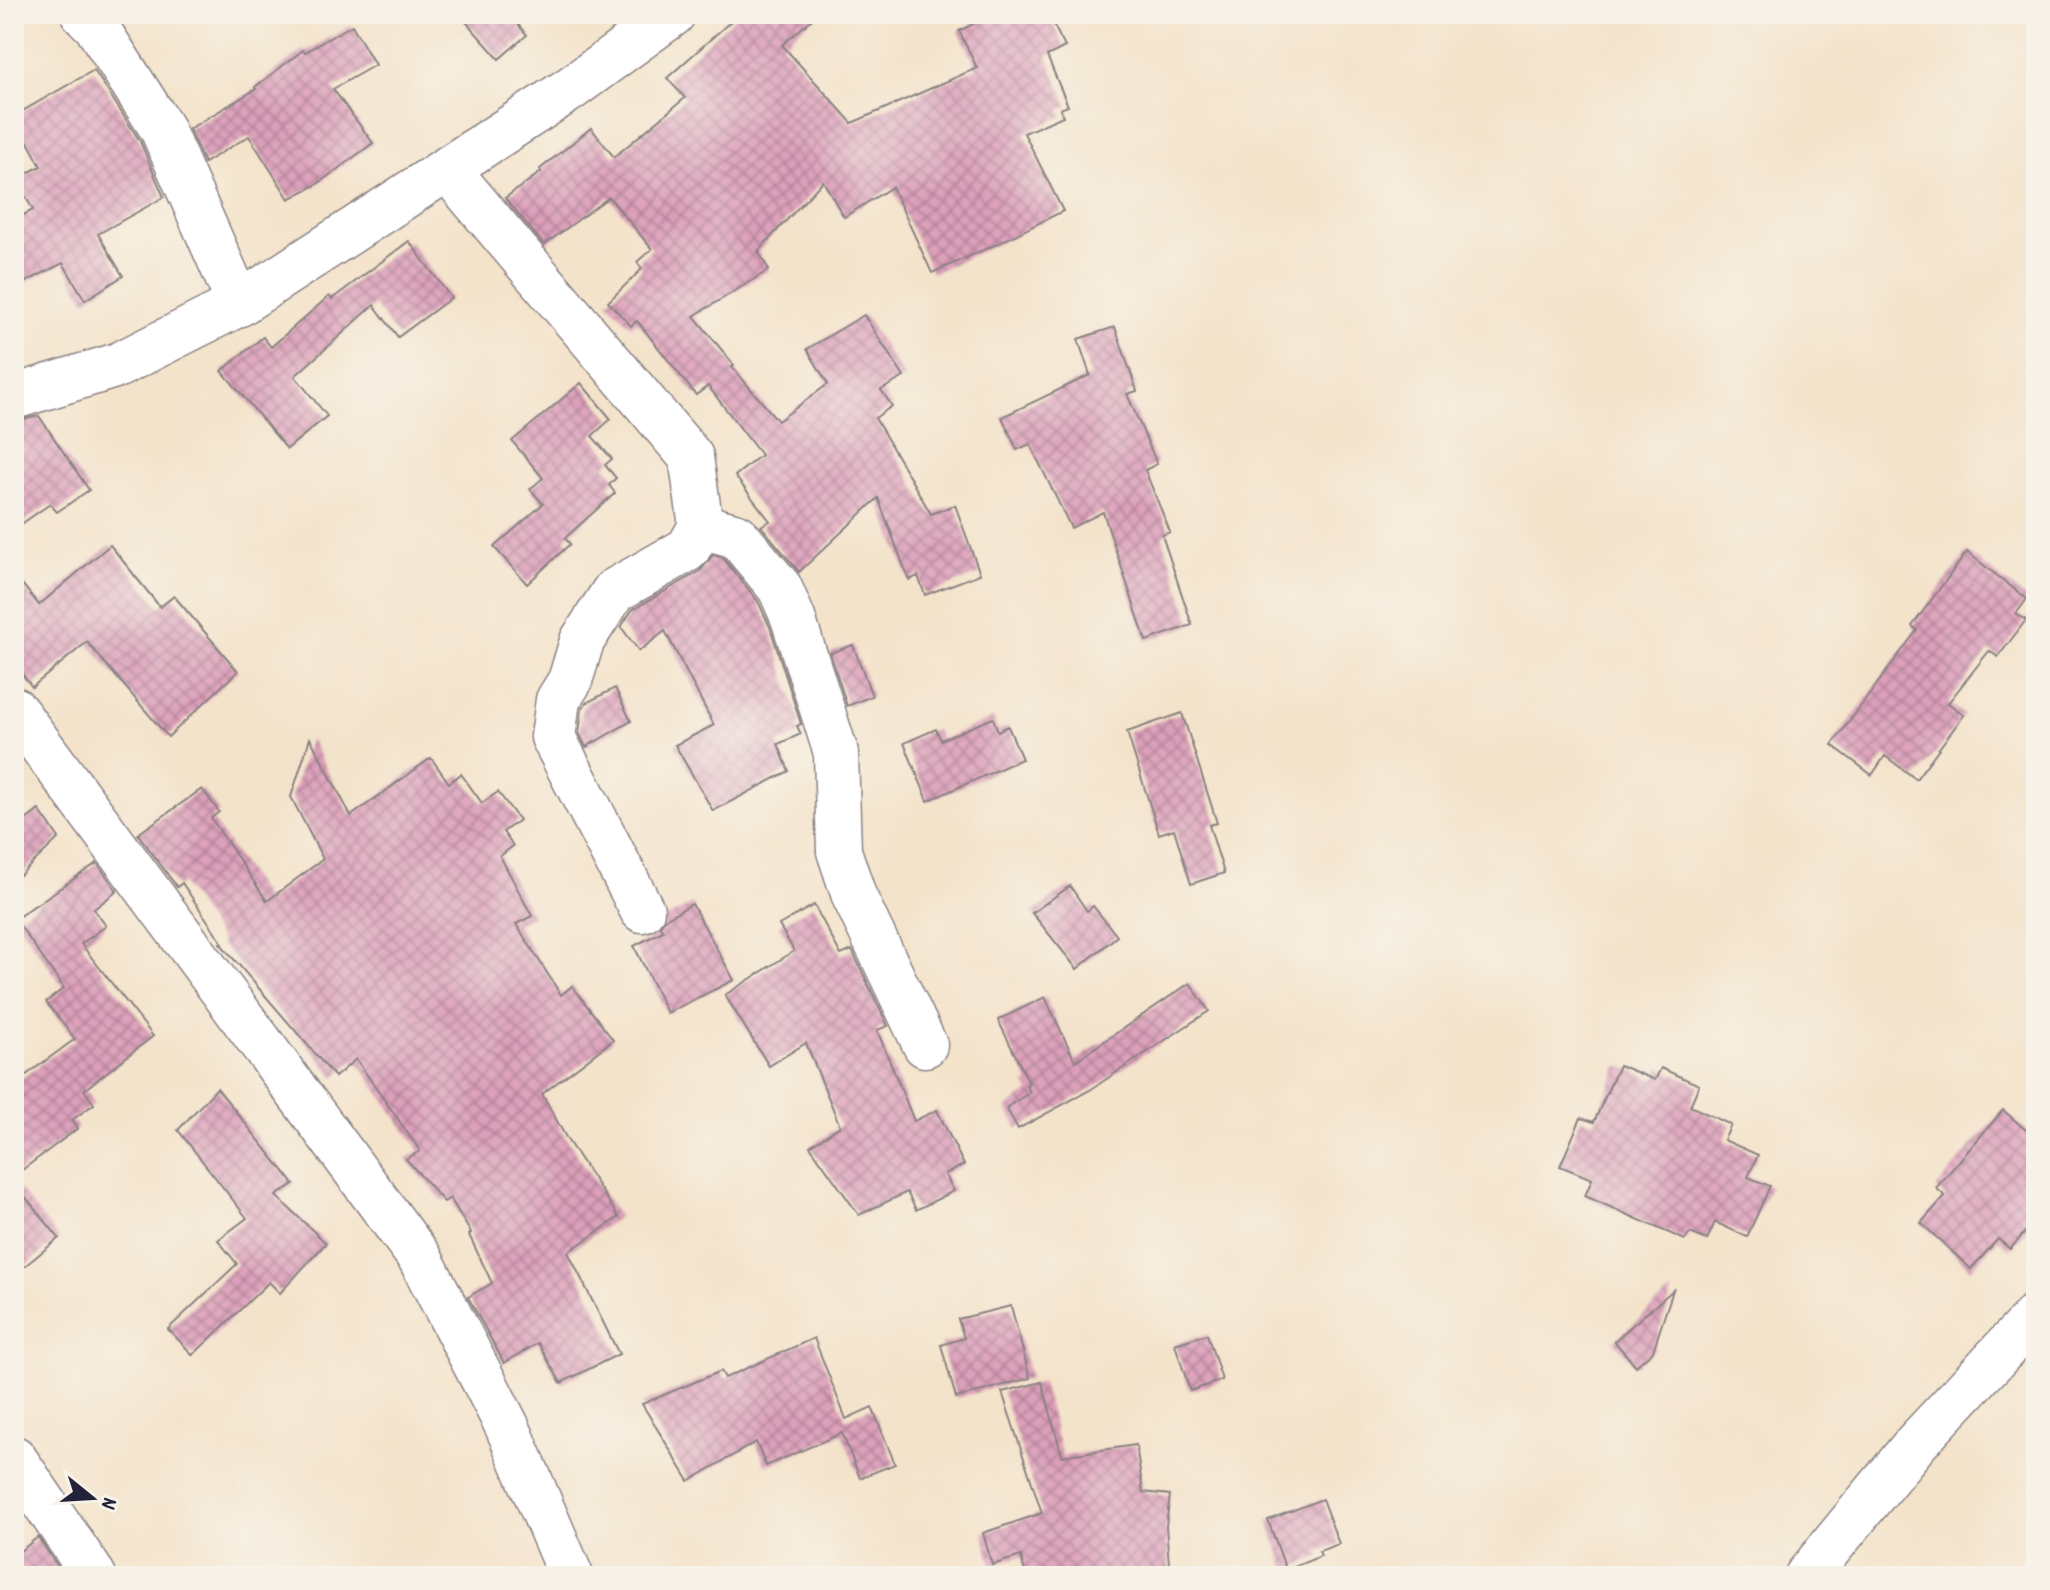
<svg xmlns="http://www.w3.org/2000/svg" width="2050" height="1590" font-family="Dekko,sans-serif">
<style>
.building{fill:url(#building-cross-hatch)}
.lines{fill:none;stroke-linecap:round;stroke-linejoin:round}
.minor-casing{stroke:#8b8283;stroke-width:47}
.minor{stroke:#fff;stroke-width:44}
</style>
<defs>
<pattern id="building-cross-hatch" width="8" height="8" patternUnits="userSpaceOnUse" patternTransform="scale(2)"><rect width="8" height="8" fill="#dda0bb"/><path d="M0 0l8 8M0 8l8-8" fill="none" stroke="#b38299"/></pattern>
</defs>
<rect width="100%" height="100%" fill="#f7f3e8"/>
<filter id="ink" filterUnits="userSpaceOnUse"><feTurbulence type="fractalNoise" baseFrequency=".0125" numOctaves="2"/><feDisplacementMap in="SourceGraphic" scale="16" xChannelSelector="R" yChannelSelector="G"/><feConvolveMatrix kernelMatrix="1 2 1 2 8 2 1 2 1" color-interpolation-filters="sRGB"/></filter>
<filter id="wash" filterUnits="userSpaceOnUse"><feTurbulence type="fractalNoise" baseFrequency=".006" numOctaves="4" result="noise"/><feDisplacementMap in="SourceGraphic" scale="32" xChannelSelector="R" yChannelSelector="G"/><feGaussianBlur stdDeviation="1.8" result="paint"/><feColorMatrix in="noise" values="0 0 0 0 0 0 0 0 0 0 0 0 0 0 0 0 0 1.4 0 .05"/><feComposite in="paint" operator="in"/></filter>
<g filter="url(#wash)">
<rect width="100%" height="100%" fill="#f4e3cb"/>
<g id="blocks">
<g class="building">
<path d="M459 14H509L527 35 499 59Z"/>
<path d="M739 14H818L782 45 852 123 977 68 959 31 993 14H1048L1065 47 1047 56 1068 106 1060 109 1063 116 1024 133 1063 211 997 244 932 273 892 187 844 217 823 181 758 251 769 270 694 316 734 365 732 367 778 421 828 384 807 349 864 315 904 377 881 390 892 406 875 418 931 514 955 505 980 574 925 595 918 576 909 580 878 498 799 572 761 526 770 521 735 476 761 455 708 386 696 395 637 321 631 326 608 302 642 269 637 262 652 249 609 197 544 245 505 198 541 172 540 169 591 128 614 157 685 98 667 78Z"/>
<path d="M352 25 375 65 333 89 373 143 316 185 289 199 249 136 204 163 189 129 256 89 255 87 303 50 305 52Z"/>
<path d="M94 70 140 141 164 197 98 234 123 276 85 300 63 263 14 288V220L33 210 16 179 41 166 14 116Z"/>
<path d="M409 241 451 298 398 337 374 305 295 376 327 416 287 449 222 371 263 337 271 347 329 296 332 299Z"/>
<path d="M1115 327 1137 391 1127 394 1157 464 1145 470 1170 532 1162 535 1192 625 1146 641 1103 512 1071 528 1030 444 1017 450 1002 417 1090 375 1078 339Z"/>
<path d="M581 383 611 419 592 436 612 459 605 465 616 478 609 485 615 493 565 538 570 544 527 584 494 547 543 504 530 489 543 478 512 441Z"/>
<path d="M39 416 89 490 57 512 50 504 14 529V421Z"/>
<path d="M110 545 160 607 174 596 238 671 168 737 87 642 32 687 14 663V574L39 605Z"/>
<path d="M1967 552 2027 599 2016 614 2026 620 1998 657 1989 651 1948 703 1964 715 1916 779 1885 756 1872 775 1832 745 1917 630 1912 626Z"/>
<path d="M713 555 723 558 758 601 770 627 801 724 797 726 801 734 778 744 789 771 713 811 675 745 714 725 665 631 639 651 621 627 632 610 700 571Z"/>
<path d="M853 645 872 696 847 706 830 653Z"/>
<path d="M615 688 631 721 586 747 579 733 582 709 586 703Z"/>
<path d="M1182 713 1217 823 1209 825 1224 873 1191 884 1174 829 1159 834 1127 732Z"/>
<path d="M993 718 998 731 1008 726 1022 759 928 801 904 743 936 729 941 740Z"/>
<path d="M310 738 351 816 431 758 449 783 461 774 482 803 498 792 519 820 503 832 513 846 500 856 532 916 516 924 561 995 572 986 613 1040 542 1094 568 1141 619 1217 568 1252 619 1354 561 1383 538 1343 504 1363 468 1297 492 1283 469 1235 471 1233 450 1198 444 1202 406 1159 420 1151 356 1059 335 1077 220 943 222 942 182 883 177 887 138 834 202 789 219 812 211 818 267 901 323 859 291 797Z"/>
<path d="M39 810 59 838 14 881V829Z"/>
<path d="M97 863 117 891 94 909 106 926 81 944 153 1036 84 1090 94 1104 72 1120 78 1128 14 1176V1084L75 1039 46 1002 64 988 15 919Z"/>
<path d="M1070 886 1087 911 1093 906 1117 936 1077 969 1032 913Z"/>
<path d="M692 904 734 980 667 1013 634 946 663 931 660 926 665 919Z"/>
<path d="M814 905 841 955 852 950 888 1026 877 1030 914 1121 937 1110 964 1165 945 1174 954 1191 916 1210 907 1192 859 1215 810 1146 840 1126 806 1043 769 1066 725 995 794 951 779 925Z"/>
<path d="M1190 983 1209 1011 1090 1090 1018 1129 1006 1108 1030 1092 1026 1085 1029 1083 998 1020 1045 997 1075 1061Z"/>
<path d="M1619 1065 1655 1080 1661 1068 1699 1085 1690 1106 1731 1125 1724 1140 1758 1155 1748 1177 1770 1186 1747 1237 1715 1222 1707 1240 1690 1233 1685 1240 1585 1196 1592 1179 1560 1166 1581 1118 1594 1122Z"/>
<path d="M217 1088 294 1184 276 1196 326 1243 280 1293 269 1282 193 1355 168 1329 237 1264 218 1240 247 1218 178 1130Z"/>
<path d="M2003 1110 2036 1139V1220L2010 1249 1998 1239 1971 1269 1921 1223 1945 1196 1936 1188Z"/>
<path d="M14 1183 59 1238 14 1275Z"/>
<path d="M1673 1290 1653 1351 1636 1366 1614 1341Z"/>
<path d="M1011 1306 1030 1378 956 1398 941 1345 964 1338 958 1319Z"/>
<path d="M1207 1334 1222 1380 1190 1391 1175 1344Z"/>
<path d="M814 1338 846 1419 872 1407 895 1464 860 1478 842 1433 766 1466 756 1442 689 1481 642 1404 721 1371 725 1378Z"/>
<path d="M1042 1382 1062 1456 1136 1445 1143 1492 1170 1495 1166 1526 1170 1576H1026L1021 1556 992 1565 983 1533 1042 1513 1002 1392Z"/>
<path d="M1322 1499 1339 1544 1319 1551 1321 1556 1286 1570 1268 1520Z"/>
<path d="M38 1537 64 1576H14V1556Z"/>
</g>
</g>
</g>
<g filter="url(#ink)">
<use href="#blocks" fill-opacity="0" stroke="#8b8283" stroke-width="2"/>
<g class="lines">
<g class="minor-casing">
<g id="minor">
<path d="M84 14 96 26 162 129 239 304"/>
<path d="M448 170 691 457 701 526 688 549 614 591 582 641 570 681 558 700 553 737 642 910"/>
<path d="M14 397 118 365 239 304 570 89 673 14"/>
<path d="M701 526 737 536 780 588 793 618 836 753 839 851 854 896 925 1045"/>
<path d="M14 709 420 1258 507 1426 571 1576"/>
<path d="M14 1458 94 1576"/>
<path d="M1807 1576 1916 1443 2036 1315"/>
</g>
</g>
<use href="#minor" class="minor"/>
</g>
</g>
<rect width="2050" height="1590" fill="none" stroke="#f7f3e8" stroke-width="48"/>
<g transform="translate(92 1498) rotate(108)" stroke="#f7f3e8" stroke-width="6" paint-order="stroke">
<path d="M0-6L14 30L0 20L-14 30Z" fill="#22223b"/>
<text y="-12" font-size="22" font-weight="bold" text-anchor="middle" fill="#22223b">N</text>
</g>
</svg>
